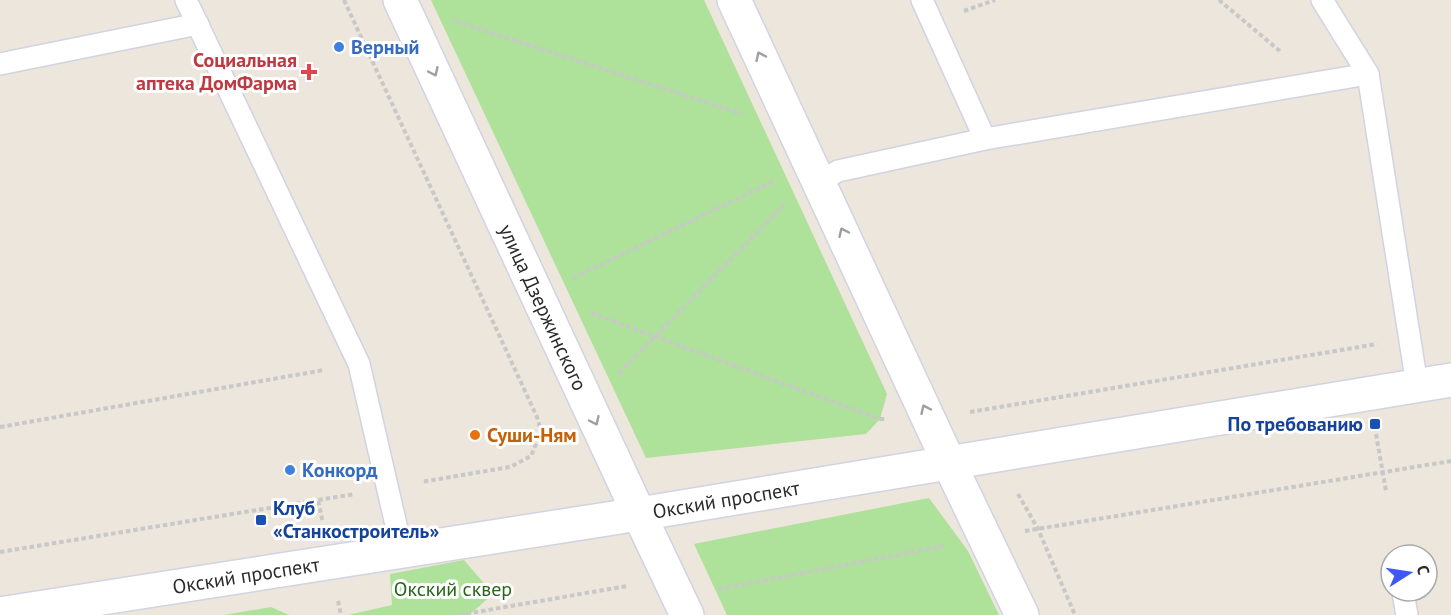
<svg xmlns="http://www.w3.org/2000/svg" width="1451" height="615" font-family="'PT Sans',sans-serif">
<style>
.green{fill:#aee199}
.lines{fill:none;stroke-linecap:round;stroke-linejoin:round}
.service-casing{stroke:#d1d3e2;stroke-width:24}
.minor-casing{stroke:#d1d3e2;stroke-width:36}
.tertiary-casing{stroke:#d1d3e2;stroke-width:36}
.secondary-casing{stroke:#d1d3e2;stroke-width:36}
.path{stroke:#c8c8c8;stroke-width:4;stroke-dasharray:4.5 3;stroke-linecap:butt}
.service{stroke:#fff;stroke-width:21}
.minor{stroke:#fff;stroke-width:33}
.tertiary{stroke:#fff;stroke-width:33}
.secondary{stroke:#fff;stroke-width:33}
.oneway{stroke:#9f9f9f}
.shop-dot{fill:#3f7fe0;stroke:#fff;stroke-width:2}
.health-dot{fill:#e0444e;stroke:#fff;stroke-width:2}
.transit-dot{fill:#1a4fb4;stroke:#fff;stroke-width:2}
.food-dot{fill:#e8710a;stroke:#fff;stroke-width:2}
.labels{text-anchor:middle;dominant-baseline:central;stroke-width:6;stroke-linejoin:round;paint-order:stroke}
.shop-label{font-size:20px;font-weight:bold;fill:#366cbe;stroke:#fff;text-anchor:start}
.health-label{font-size:20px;font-weight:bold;fill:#be3a42;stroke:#fff;text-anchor:end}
.street-label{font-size:20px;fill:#2a2a2a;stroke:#fff}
.transit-label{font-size:20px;font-weight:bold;fill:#164399;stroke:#fff;text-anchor:end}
.food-label{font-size:20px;font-weight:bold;fill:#c56008;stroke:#fff;text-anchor:start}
.park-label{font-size:20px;fill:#27651b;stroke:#fff}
</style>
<rect width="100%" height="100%" fill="#ece6dc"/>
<g class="green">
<path d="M431 0H704L887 394 880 419 866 434 646 458Z"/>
<path d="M929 498 968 551 999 615H727L694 544Z"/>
<path d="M464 560 493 594 469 615H348L392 605 390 574Z"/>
<path d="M271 607 289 615H224Z"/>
</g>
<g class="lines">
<g class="service-casing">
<g id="service">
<path d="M186 0 359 364 402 551"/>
<path d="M922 0 985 139 1368 74"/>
<path d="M1322 0 1368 74 1417 385"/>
<path d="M0 64 198 24"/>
<path d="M819 182 838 171 985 139"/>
<path d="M1403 593 1407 615"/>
</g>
</g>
<g class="minor-casing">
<path id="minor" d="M949 463 1022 615"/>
</g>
<g class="tertiary-casing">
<path id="tertiary" d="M639 514 687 615"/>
</g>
<g class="secondary-casing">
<g id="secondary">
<path id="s1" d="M400 0 639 514"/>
<path d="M734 0 949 463"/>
<path id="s2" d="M0 614 639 514 1451 380"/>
</g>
</g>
<g class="path">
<path d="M344 0 537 417 541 431 531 456 510 467 421 482"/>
<path d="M1219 0 1281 52"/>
<path d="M964 11 995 0"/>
<path d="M455 21 742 114"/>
<path d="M573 278 774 181"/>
<path d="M591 313 880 419H885"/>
<path d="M619 373 784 205"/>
<path d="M970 412 1377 344"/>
<path d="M0 427 324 370"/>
<path d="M1376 434 1386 491"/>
<path d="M1018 494 1038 529 1075 615"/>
<path d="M318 501 323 523"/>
<path d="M1025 531 1451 461"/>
<path d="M0 552 355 494"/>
<path d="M719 589 944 546"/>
<path d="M338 601 341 615"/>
<path d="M459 615 627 586"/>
</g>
<use href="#service" class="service"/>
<use href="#minor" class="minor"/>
<use href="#tertiary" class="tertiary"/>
<use href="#secondary" class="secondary"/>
</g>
<defs><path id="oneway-chevron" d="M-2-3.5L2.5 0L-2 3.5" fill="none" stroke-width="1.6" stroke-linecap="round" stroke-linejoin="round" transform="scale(1.5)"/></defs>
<g class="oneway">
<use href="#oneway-chevron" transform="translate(760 56) rotate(-115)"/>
<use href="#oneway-chevron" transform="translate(434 72) rotate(65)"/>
<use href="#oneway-chevron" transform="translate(843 232) rotate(-115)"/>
<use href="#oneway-chevron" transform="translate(925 409) rotate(-115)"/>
<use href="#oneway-chevron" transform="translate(595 421) rotate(65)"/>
</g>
<g class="shop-dot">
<circle cx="339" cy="47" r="6"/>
<circle cx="290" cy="470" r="6"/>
</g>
<path class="health-dot" d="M306 63h6v6h6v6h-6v6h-6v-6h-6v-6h6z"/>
<g class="transit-dot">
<rect x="1369" y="418" width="12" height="12" rx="3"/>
<rect x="255" y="514" width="12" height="12" rx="3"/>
</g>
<circle class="food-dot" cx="475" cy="435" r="6"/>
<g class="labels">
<g class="shop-label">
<text x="351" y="47">Верный</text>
<text x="302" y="470">Конкорд</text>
</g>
<g class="health-label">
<text x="297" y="60">Социальная<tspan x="297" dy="23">аптека ДомФарма</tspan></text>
</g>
<g class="street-label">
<text stroke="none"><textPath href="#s1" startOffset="339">улица Дзержинского</textPath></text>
<text stroke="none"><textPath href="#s2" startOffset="735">Окский проспект</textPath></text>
<text stroke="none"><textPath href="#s2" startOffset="249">Окский проспект</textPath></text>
</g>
<g class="transit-label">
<text x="1363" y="424">По требованию</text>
<text x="273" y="508" text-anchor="start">Клуб<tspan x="273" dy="23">«Станкостроитель»</tspan></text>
</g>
<g class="food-label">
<text x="487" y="435">Суши-Ням</text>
</g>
<g class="park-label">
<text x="453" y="589">Окский сквер</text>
</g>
</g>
<g transform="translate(1409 573) rotate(78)"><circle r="28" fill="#ffffff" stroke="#aaaaaa" stroke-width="1.5"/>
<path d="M0-4.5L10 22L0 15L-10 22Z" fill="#3f57f5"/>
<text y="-9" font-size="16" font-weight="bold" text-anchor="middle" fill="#2a2a2a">С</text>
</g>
</svg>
